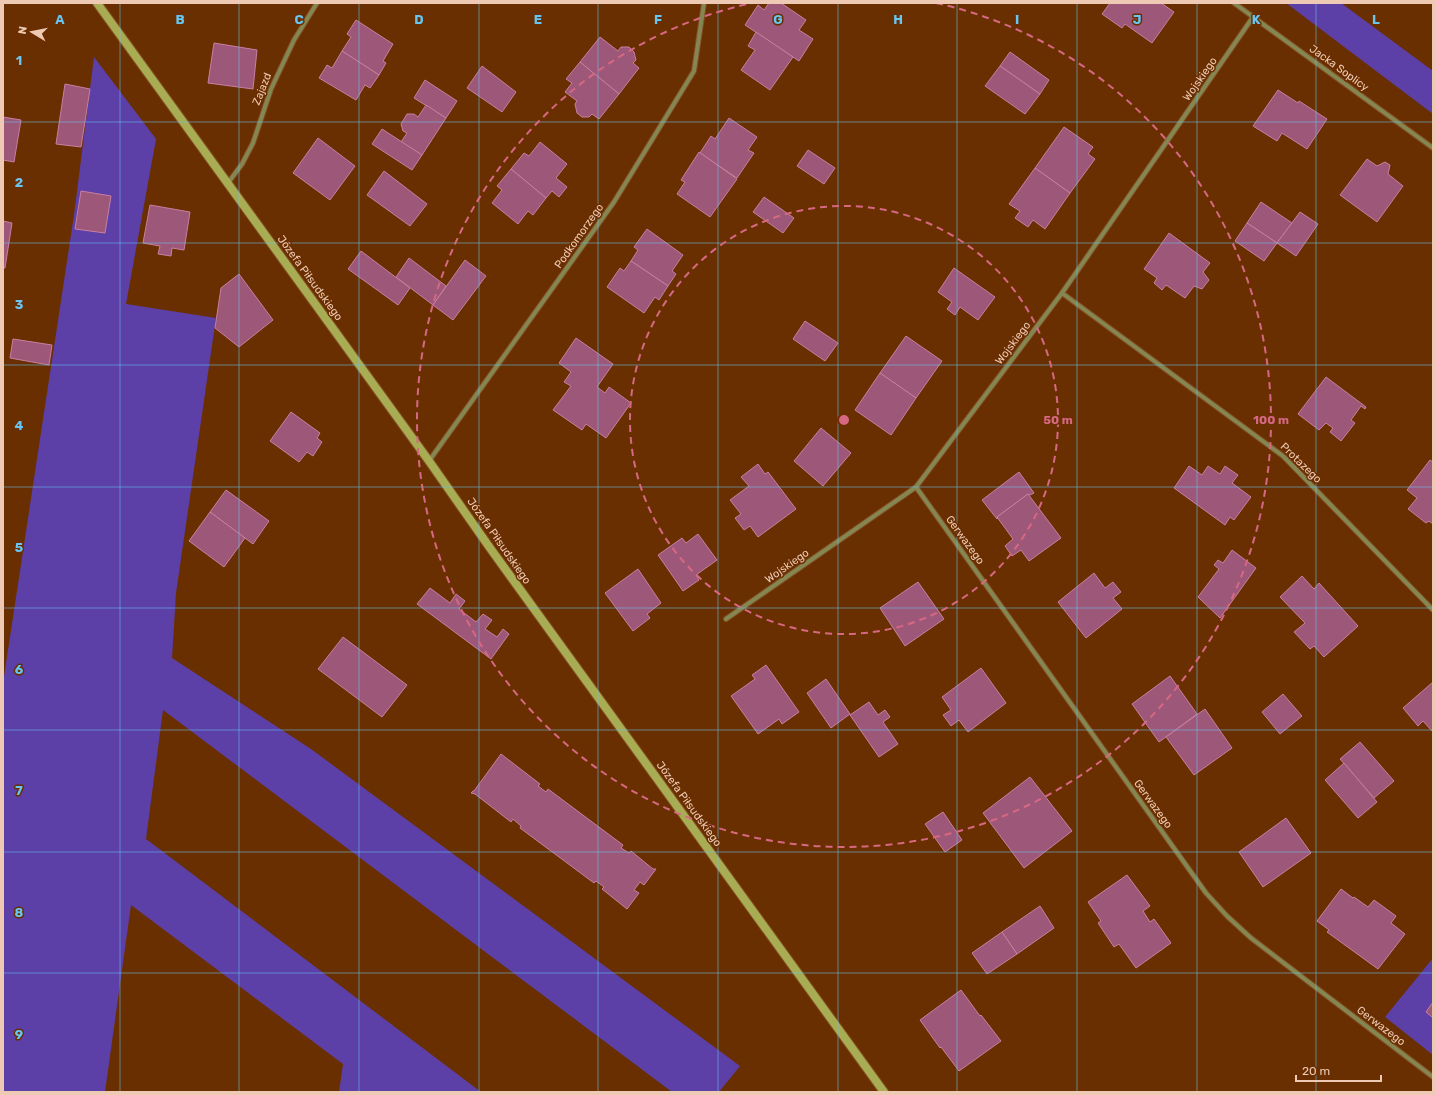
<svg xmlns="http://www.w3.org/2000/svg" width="1436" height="1095" font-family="Rubik,sans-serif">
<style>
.green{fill:#5c40a7}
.building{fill:#9d5778;stroke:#ca7fa1}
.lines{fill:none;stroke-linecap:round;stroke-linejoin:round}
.street-casing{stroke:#844e24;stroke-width:6}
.secondary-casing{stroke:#844e24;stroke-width:10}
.street{stroke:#848751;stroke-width:4}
.secondary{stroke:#a8ad54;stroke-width:8}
.grid{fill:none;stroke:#68c4f0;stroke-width:1;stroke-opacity:0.55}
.ring{fill:none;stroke:#d66883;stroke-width:2;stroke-dasharray:7 5}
.labels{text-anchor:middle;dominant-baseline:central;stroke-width:3;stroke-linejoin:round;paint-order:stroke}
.street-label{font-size:11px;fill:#eec9b4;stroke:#6a2f00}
.grid-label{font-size:13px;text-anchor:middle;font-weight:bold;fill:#68c4f0;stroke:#6a2f00;stroke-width:3;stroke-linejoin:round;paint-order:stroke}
.centre{fill:#d66883;stroke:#6a2f00;stroke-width:2}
.ring-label{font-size:12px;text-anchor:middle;font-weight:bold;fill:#d66883;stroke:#6a2f00;stroke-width:3;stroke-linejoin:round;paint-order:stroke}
</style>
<rect width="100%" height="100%" fill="#6a2f00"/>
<g class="green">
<path d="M1286 3H1341L1433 71V114Z"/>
<path d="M94 57 156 139 126 304 216 318 176 593 172 658 311 749 740 1066 719 1092H672L163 710 146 839 481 1092H339L343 1064 131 905 105 1092H3V683L74 215Z"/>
<path d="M1433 958V1055L1385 1017Z"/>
</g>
<g class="building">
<path d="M769 3H781L806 20 799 30 813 39 799 61 745 25 758 5 764 10Z"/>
<path d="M1110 3H1161L1174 12 1152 43 1125 24 1122 28 1102 14Z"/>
<path d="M356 20 393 44 383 61 386 63 379 75 342 51 351 37 347 34Z"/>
<path d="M756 32 793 57 770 90 741 70 755 50 748 46Z"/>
<path d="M600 37 618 51 621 47H629L634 52 636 60 633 63 639 68 619 94 580 62Z"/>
<path d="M214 43 257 50 253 89 208 83Z"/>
<path d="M342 51 379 75 370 88 365 85 356 100 319 78 327 65 332 68Z"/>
<path d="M1010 52 1049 80 1040 94 1000 66Z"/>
<path d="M580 62 619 94 599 119 592 114 589 117H582L577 113 575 104 577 101 565 92 572 83 566 79Z"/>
<path d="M482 66 516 92 502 112 467 88Z"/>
<path d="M1000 66 1040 94 1025 114 985 86Z"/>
<path d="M425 80 457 101 446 118 414 98Z"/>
<path d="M65 84 90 89 81 147 56 144Z"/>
<path d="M1278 90 1298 103 1299 101 1327 119 1307 149 1282 133 1277 141 1253 126Z"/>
<path d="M426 105 446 118 422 155 401 142 407 133 403 131 401 124 407 114H414L418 117Z"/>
<path d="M3 117 21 120 14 162 3 160Z"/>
<path d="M729 118 757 137 748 150 754 153 737 178 700 153 711 136 715 139Z"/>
<path d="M1064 127 1093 147 1088 154 1095 159 1070 193 1035 168Z"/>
<path d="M382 129 422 155 412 170 372 144Z"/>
<path d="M318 138 355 166 330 200 293 173Z"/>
<path d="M540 142 567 164 556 178 567 187 559 197 552 191 546 198 511 169 524 153 529 156Z"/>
<path d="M808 150 835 168 824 184 797 166Z"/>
<path d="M699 152 737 179 710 217 677 194 685 182 681 180Z"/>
<path d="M1367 159 1377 166 1385 162 1390 165 1388 174 1403 186 1377 222 1340 195Z"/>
<path d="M1035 168 1070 193 1045 229 1033 220 1028 227 1015 218 1020 211 1009 204Z"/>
<path d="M511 169 546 198 533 215 528 211 518 224 492 203 502 190 497 186Z"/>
<path d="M384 171 427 204 410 226 367 195Z"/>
<path d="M81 191 111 196 105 233 75 229Z"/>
<path d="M764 197 794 218 783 233 753 212Z"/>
<path d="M1261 202 1292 223 1277 243 1247 223Z"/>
<path d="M150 205 190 212 184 250 172 248 171 256 158 254 160 246 143 243Z"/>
<path d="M1300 212 1318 224 1296 256 1277 243Z"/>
<path d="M3 221 12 223 5 268H3Z"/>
<path d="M1247 223 1277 243 1264 261 1235 241Z"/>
<path d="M647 229 683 255 672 271 676 274 668 286 631 261 638 250 634 247Z"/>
<path d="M1169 233 1210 263 1203 272 1209 280 1202 289 1194 286 1185 298 1166 285 1162 290 1154 283 1157 278 1144 269Z"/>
<path d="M361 251 410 288 398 305 348 269Z"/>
<path d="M409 258 446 286 433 305 396 277Z"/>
<path d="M465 260 486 276 453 320 433 305Z"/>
<path d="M631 261 668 286 659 300 655 297 644 313 607 287 620 268 624 271Z"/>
<path d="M954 268 995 297 978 320 960 307 955 315 947 309 952 302 938 292Z"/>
<path d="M239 274 273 320 239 347 215 328 221 288Z"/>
<path d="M805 321 838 343 825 361 793 339Z"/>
<path d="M906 336 942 361 916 398 880 373Z"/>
<path d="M576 338 613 364 597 387 605 393 609 387 631 403 606 438 586 424 582 430 553 410 571 386 564 382 571 372 559 363Z"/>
<path d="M13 339 52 345 49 365 10 358Z"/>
<path d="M880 373 916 398 891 435 855 410Z"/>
<path d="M1326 377 1366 407 1365 409 1361 406 1351 420 1355 423 1341 441 1330 432 1333 428 1326 423 1319 430 1298 414Z"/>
<path d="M291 412 320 433 317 438 322 442 313 456 307 452 299 462 270 441Z"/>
<path d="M821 428 851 453 823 486 794 461Z"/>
<path d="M1430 460 1433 462V524L1429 521 1426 523 1408 509 1417 498 1407 490Z"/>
<path d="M758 464 765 474 768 472 796 509 758 537 750 526 744 530 735 518 741 514 730 500 749 486 741 477Z"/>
<path d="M1189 466 1202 475 1208 466 1220 474 1225 466 1238 475 1232 483 1251 497 1234 520 1230 517 1225 525 1174 488Z"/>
<path d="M1019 472 1034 493 1030 495 1028 494 997 517 998 518 997 519 982 500Z"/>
<path d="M226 490 269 521 253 544 210 512Z"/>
<path d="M1028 494 1061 538 1029 561 1021 550 1012 556 1005 546 1013 539 997 517Z"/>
<path d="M210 512 245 538 224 567 189 541Z"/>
<path d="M698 534 717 560 696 575 699 580 683 591 658 555 682 538 686 543Z"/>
<path d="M1232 550 1256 568 1220 618 1198 597 1219 569 1214 565 1218 560 1223 563Z"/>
<path d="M638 569 661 603 647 614 650 618 633 631 605 593Z"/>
<path d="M1094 573 1105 588 1113 582 1121 592 1113 598 1122 609 1086 638 1058 602Z"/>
<path d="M1302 576 1314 589 1319 583 1358 626 1324 657 1314 646 1310 649 1294 632 1305 623 1280 597Z"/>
<path d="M918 582 944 619 905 646 880 608Z"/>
<path d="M430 588 450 603 456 594 465 601 459 609 476 622 483 614 492 620 485 629 497 637 503 629 509 634 491 659 417 604Z"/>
<path d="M343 637 407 685 382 717 318 669Z"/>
<path d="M766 665 799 712 782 724 779 719 758 734 731 696 755 679 752 675Z"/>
<path d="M981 668 1006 703 968 732 959 720 951 726 943 715 951 710 942 697Z"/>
<path d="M1170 676 1197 714 1159 742 1132 704Z"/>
<path d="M826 679 850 714 831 728 807 693Z"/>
<path d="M1433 682V732L1423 721 1418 726 1403 708Z"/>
<path d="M1283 694 1302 716 1280 734 1262 712Z"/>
<path d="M869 702 878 715 885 710 890 717 883 722 898 744 879 757 850 715Z"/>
<path d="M1205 709 1232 748 1194 775 1166 737Z"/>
<path d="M1360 742 1394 781 1374 798 1340 759Z"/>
<path d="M501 754 540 784 538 786 546 792 548 789 623 845 621 848 629 853 631 851 653 869H656L644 885 640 882 634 890 639 893 627 909 602 889 604 887 596 881 594 883 520 828 521 826 513 819 511 822 475 794 471 793 473 791H474Z"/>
<path d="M1344 763 1377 802 1358 818 1325 780Z"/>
<path d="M1030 777 1072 831 1024 868 983 813Z"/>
<path d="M943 812 962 840 945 852 925 824Z"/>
<path d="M1286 818 1311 853 1263 887 1239 852Z"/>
<path d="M1127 875 1150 906 1143 911 1150 922 1154 919 1171 943 1136 968 1119 944 1114 947 1098 923 1101 921 1088 902Z"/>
<path d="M1341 889 1353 898 1354 897 1368 907 1374 900 1396 916 1391 923 1405 934 1378 969 1327 932 1329 930 1317 921Z"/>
<path d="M1040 906 1054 928 1017 954 1002 932Z"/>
<path d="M1002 932 1017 954 987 974 972 953Z"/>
<path d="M961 990 980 1016 981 1015 1001 1041 959 1071 941 1047 940 1048 920 1020Z"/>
<path d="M1433 1002V1018L1426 1012Z"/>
</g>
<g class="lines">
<g class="street-casing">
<g id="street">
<path d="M1234 3 1433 148"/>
<path d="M228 183 242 164 253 143 271 89 294 40 317 3"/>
<path d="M1062 293 1283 456 1433 610"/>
<path d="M429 461 614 202 694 71 704 3"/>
<path d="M916 487 1206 893 1227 916 1251 938 1433 1077"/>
<path d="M726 619 916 487 1062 293 1253 17"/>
</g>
</g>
<g class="secondary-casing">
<path id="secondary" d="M97 3 429 461 490 548 884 1092"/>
</g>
<use href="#street" class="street"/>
<use href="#secondary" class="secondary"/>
</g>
<path class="grid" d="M120 3V1092M239 3V1092M359 3V1092M479 3V1092M598 3V1092M718 3V1092M838 3V1092M957 3V1092M1077 3V1092M1197 3V1092M1316 3V1092M3 122H1433M3 243H1433M3 365H1433M3 487H1433M3 608H1433M3 730H1433M3 852H1433M3 973H1433"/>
<g class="ring">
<circle cx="844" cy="420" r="214"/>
<path d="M936 3A427 427 0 1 1 752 3"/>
</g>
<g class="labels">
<g class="street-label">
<text transform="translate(1339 68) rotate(36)">Jacka Soplicy</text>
<text transform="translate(1200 79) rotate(-55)">Wojskiego</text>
<text transform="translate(262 89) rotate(-68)">Zajazd</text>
<text transform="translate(579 236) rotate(-55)">Podkomorzego</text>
<text transform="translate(310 278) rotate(54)">Józefa Piłsudskiego</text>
<text transform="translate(1013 343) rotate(-53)">Wojskiego</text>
<text transform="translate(1301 463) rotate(44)">Protazego</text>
<text transform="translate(965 540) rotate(54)">Gerwazego</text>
<text transform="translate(499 541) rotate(55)">Józefa Piłsudskiego</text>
<text transform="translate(787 566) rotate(-35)">Wojskiego</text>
<text transform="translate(689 804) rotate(54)">Józefa Piłsudskiego</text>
<text transform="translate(1153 804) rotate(54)">Gerwazego</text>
<text transform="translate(1381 1026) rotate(37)">Gerwazego</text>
</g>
</g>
<g class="grid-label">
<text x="60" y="24">A</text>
<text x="180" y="24">B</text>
<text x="299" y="24">C</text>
<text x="419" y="24">D</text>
<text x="538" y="24">E</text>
<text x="658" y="24">F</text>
<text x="778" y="24">G</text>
<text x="898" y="24">H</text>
<text x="1017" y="24">I</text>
<text x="1137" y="24">J</text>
<text x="1256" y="24">K</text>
<text x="1376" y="24">L</text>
<text x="19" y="65">1</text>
<text x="19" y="187">2</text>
<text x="19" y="309">3</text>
<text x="19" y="430">4</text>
<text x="19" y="552">5</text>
<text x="19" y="674">6</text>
<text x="19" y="795">7</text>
<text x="19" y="917">8</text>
<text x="19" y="1039">9</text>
</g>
<circle cx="844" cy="420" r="6" class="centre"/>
<g class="ring-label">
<text x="1058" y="424">50 m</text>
<text x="1271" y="424">100 m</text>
</g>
<rect width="1436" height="1095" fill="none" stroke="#eec9b4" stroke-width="8"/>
<g transform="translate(32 32) rotate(280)" stroke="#6a2f00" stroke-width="3" paint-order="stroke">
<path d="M0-3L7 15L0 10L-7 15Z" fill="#eec9b4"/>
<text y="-6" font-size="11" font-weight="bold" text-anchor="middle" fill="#eec9b4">N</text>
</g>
<path d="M1296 1075v6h85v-6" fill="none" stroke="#eec9b4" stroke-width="2"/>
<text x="1302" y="1075" font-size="12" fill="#eec9b4" stroke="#6a2f00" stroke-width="3" paint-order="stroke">20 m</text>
</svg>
